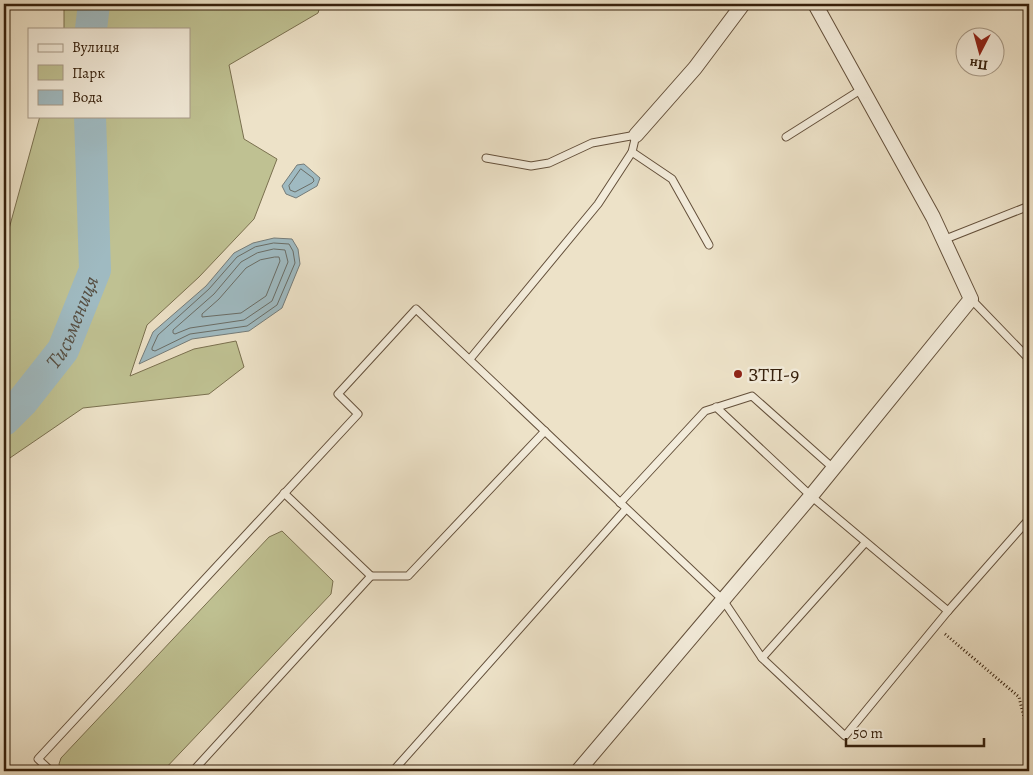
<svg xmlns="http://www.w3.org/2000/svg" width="1033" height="775" font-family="Alegreya,serif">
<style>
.green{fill:#bfc192;stroke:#7a704f}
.water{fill:#9fbac1;stroke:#757c79}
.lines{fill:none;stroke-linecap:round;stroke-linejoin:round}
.shore{stroke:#6a6d66;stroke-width:1}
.river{stroke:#9fbac1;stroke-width:32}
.service-casing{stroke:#64503b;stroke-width:9}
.minor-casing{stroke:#64503b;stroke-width:16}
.path{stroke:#36200c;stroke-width:3;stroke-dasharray:1 2.5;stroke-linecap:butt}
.service{stroke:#f3ecdb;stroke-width:7}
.minor{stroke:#f3ecdb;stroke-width:14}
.poi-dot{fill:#8f2418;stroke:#f3ecdb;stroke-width:2}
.labels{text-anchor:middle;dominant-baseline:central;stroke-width:5;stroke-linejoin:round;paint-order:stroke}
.poi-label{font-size:20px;fill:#36200c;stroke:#f3ecdb;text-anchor:start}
.water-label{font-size:21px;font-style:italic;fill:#564e42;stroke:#f3ecdb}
</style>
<rect width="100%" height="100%" fill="#ede2c8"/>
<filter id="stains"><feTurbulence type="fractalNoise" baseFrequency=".004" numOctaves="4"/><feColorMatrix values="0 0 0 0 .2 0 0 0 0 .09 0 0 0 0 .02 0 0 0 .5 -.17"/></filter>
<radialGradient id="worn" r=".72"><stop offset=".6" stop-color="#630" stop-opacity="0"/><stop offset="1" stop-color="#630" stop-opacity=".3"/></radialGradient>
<g class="green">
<path d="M64 4H321L318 13 229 65 244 139 277 159 254 219 199 277 147 325 130 376 194 349 236 341 244 367 209 394 83 408 4 462V247L40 116H189V29H64Z"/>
<path d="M282 531 333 581 331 594 163 771H61L59 764 61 758 269 537Z"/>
</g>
<g class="water">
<path d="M304 164 320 178 317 186 296 198 286 194 282 186 297 165Z"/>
<path d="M274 238 292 239 298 249 300 264 282 308 249 331 192 339 139 364 153 332 206 286 234 253 253 243Z"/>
</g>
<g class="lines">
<g class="shore">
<path d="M301 169 313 178 314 181 312 183 295 192 290 190 289 186Z"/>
<path d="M274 243 289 244 293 251 295 263 277 305 247 326 190 334 155 351 152 350V348L158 335 209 289 237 257 255 247Z"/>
<path d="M274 249 285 250 288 262 272 301 244 320 190 328 175 334 173 333V330L214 294 241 262 257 253Z"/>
<path d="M275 257H279L280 261 266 296 241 313 202 317V314L219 299 246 268 260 260Z"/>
</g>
<g class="river">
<path d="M91 29 94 4"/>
<path id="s1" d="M4 420 22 402 63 350 95 270 90 116"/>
</g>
<g class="service-casing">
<g id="service">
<path d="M786 137 862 89"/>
<path d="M632 152 672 179 709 245"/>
<path d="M943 240 1029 206"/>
<path d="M971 299 1029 359"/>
<path d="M470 359 598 204 632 152 636 135 592 143 549 163 531 166 486 158"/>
<path d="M716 407 811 496 948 611"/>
<path d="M620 503 705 411 752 396 833 468"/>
<path d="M371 576H408L545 431"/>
<path d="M762 658 845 736 948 611 1029 519"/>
<path d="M51 771 38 759 358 414 338 394 416 309 723 600 762 658 865 543"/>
<path d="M193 771 371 576 284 493"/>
<path d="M393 771 626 509"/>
</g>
</g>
<g class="minor-casing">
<g id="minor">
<path d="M636 135 695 68 743 4"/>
<path d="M578 771 811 496 971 299 933 217 815 4"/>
</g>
</g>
<path class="path" d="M945 634 1019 697 1029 738"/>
<use href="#service" class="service"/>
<use href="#minor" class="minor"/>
</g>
<circle class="poi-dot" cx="738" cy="374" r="5"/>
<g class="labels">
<g class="poi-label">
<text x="748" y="374">ЗТП-9</text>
</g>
<g class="water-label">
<text stroke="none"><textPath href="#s1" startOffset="121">Тисьмениця</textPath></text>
</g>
</g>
<rect width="1033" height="775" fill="none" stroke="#ede2c8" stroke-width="20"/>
<rect x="5" y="5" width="1023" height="765" fill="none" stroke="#36200c" stroke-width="2.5"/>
<rect x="10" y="10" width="1013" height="755" fill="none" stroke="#36200c"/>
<rect x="28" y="28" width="162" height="90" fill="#f3ecdb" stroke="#a79a88"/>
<rect x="38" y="44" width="25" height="8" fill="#f3ecdb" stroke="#a79a88"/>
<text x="72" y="52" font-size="15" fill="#36200c">Вулиця</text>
<rect x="38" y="65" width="25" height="15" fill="#bfc192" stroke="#a79a88"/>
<text x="72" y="78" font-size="15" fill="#36200c">Парк</text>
<rect x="38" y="90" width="25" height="15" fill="#9fbac1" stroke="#a79a88"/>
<text x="72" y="102" font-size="15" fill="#36200c">Вода</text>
<g transform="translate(980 52) rotate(186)"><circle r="24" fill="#f3ecdb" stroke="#a79a88"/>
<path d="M0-4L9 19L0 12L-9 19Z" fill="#8f2418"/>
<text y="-8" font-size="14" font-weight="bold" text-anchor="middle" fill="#36200c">Пн</text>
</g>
<path d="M846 738v8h138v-8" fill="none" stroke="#36200c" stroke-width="2.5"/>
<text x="853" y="738" font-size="15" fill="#36200c" stroke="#f3ecdb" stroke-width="4" paint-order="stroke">50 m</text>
<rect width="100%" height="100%" filter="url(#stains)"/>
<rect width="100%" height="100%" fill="url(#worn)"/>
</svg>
